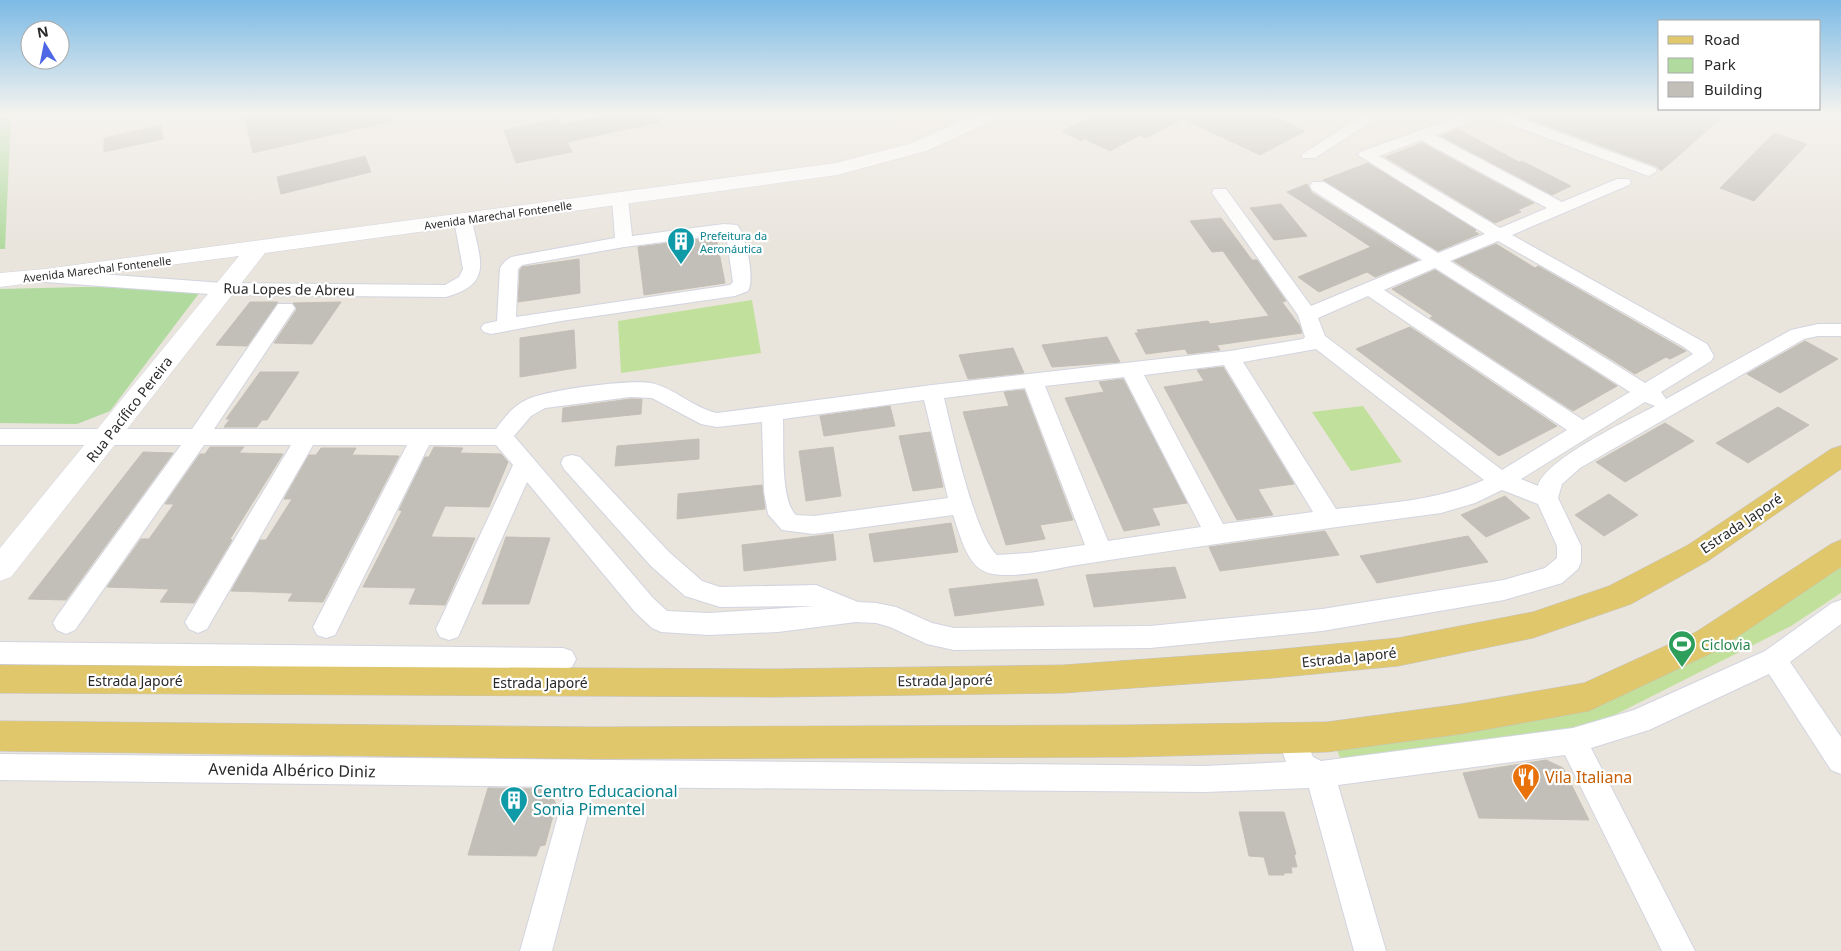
<svg xmlns="http://www.w3.org/2000/svg" width="1841" height="951" font-family="'Noto Sans',sans-serif">
<style>
.medical{fill:#efdadb}
.green{fill:#b1da9f}
.pitch{fill:#c1e09b}
.building{fill:#c2beb8;stroke:#c4c0b6}
.lines{fill:none;stroke-linecap:round;stroke-linejoin:round}
.minor-casing{stroke:#d2d4e0;stroke-width:2}
.secondary-casing{stroke:#d2d4e0;stroke-width:1}
.primary-casing{stroke:#c3c3c3;stroke-width:1}
.minor{fill:#fff;fill-rule:evenodd}
.secondary{fill:#fff;fill-rule:evenodd}
.primary{fill:#e0c76b;fill-rule:evenodd}
.labels{text-anchor:middle;dominant-baseline:central;stroke-width:4.5;stroke-linejoin:round;paint-order:stroke}
.far-street-label{font-size:11px;fill:#292929;stroke:#fff}
.far-culture-label{font-size:11px;fill:#0d838f;stroke:#fff;text-anchor:start}
.street-label{font-size:14px;fill:#292929;stroke:#fff}
.leisure-label{font-size:14px;fill:#27864d;stroke:#fff;text-anchor:start}
.near-street-label{font-size:16px;fill:#292929;stroke:#fff}
.near-food-label{font-size:16px;fill:#c56008;stroke:#fff;text-anchor:start}
.near-culture-label{font-size:16px;fill:#0d838f;stroke:#fff;text-anchor:start}
</style>
<rect width="100%" height="100%" fill="#e9e4dc"/>
<path class="medical" d="M891 115H940L945 119 923 128 917 125 908 128 888 116Z"/>
<g class="green">
<path d="M0 115H11L5 249H0Z"/>
<path d="M83 287 203 288 110 411 77 424 0 423V289Z"/>
</g>
<g class="pitch">
<path d="M752 300 761 353 621 373 618 321Z"/>
<path d="M1363 406 1402 462 1351 471 1312 412Z"/>
<path d="M1841 564V593L1791 626 1585 730 1343 765 1336 748 1576 710Z"/>
</g>
<g class="building">
<path d="M244 115H391V121L253 153Z"/>
<path d="M607 115H659L660 122 567 142 572 152 516 163 504 130 558 119 560 125Z"/>
<path d="M1094 115H1270L1305 131 1260 155 1183 119 1146 138 1140 135 1110 151 1085 139 1081 141 1062 131Z"/>
<path d="M1518 115H1725L1661 171 1656 166Z"/>
<path d="M161 125 163 139 104 152V138Z"/>
<path d="M1458 129 1519 162 1522 161 1571 186 1552 195 1441 136Z"/>
<path d="M1774 133 1807 144 1754 201 1720 188Z"/>
<path d="M1422 143 1534 203 1518 210 1521 212 1495 223 1385 157Z"/>
<path d="M365 156 371 172 281 194 277 177Z"/>
<path d="M1368 163 1476 230 1474 231 1479 234 1438 251 1323 180Z"/>
<path d="M1307 184 1311 192 1418 260 1375 277 1367 272 1319 292 1298 277 1371 247 1287 192Z"/>
<path d="M1281 204 1307 236 1274 240 1250 208Z"/>
<path d="M1221 218 1252 260H1257L1286 301 1282 302 1299 325 1302 333 1217 345 1220 350 1188 354 1185 349 1146 354 1135 333H1139L1137 330 1208 321 1210 324 1269 316 1223 251 1212 252 1190 221Z"/>
<path d="M716 237 725 283 644 295 638 247Z"/>
<path d="M1496 244 1535 268 1538 266 1686 351 1670 359 1666 357 1635 374 1454 261Z"/>
<path d="M579 259 580 293 518 302 520 270 522 267Z"/>
<path d="M1435 270 1617 386 1573 411 1430 318 1433 316 1392 289Z"/>
<path d="M250 302H278L247 346 216 345Z"/>
<path d="M341 302 312 344 274 343 297 309 293 303Z"/>
<path d="M1410 327 1557 426 1499 456 1356 349Z"/>
<path d="M574 330 576 368 520 377V338Z"/>
<path d="M1107 337 1120 362 1052 367 1042 345Z"/>
<path d="M1805 341 1838 359 1780 393 1747 374Z"/>
<path d="M1013 348 1024 373 968 379 959 355Z"/>
<path d="M1223 367 1294 484 1258 489 1273 515 1237 520 1164 387 1204 381 1197 370Z"/>
<path d="M260 372H299L267 420H262L257 427H224L230 419H226Z"/>
<path d="M1123 379 1187 503 1152 508 1160 525 1124 531 1065 398 1104 392 1099 382Z"/>
<path d="M1024 390 1073 520 1040 525 1045 539 1006 545 963 412 1009 406 1004 392Z"/>
<path d="M630 399H642L641 414 562 422 563 408Z"/>
<path d="M890 406 895 426 824 436 820 416Z"/>
<path d="M1778 407 1809 425 1748 463 1716 443Z"/>
<path d="M1665 423 1694 441 1625 482 1596 462Z"/>
<path d="M930 432 943 487 913 491 899 436Z"/>
<path d="M699 439V459L615 466 617 446Z"/>
<path d="M210 447H244L239 453 283 454 230 539 232 540 194 603 160 602 169 589 107 587 141 539H149L174 504H165L200 454H205Z"/>
<path d="M434 447 463 448 460 453 501 454 508 462 489 507 445 506 431 537 475 538 445 605 409 604 416 588 363 587 402 511 399 510 425 457H429Z"/>
<path d="M833 447 841 496 806 501 799 451Z"/>
<path d="M321 448H356L352 455 399 456 323 602 288 601 293 593 231 591 260 540H266L292 499H284L309 455H316Z"/>
<path d="M143 452 173 453 66 600 28 599Z"/>
<path d="M762 485 765 509 677 519 678 494Z"/>
<path d="M1609 494 1638 515 1604 536 1575 515Z"/>
<path d="M1505 496 1530 518 1486 537 1461 515Z"/>
<path d="M951 523 958 552 874 562 869 534Z"/>
<path d="M1325 531 1339 555 1220 571 1209 547Z"/>
<path d="M833 534 836 560 744 571 742 545Z"/>
<path d="M1468 536 1488 562 1377 583 1360 556Z"/>
<path d="M506 537 550 538 529 604H482Z"/>
<path d="M1175 567 1186 598 1094 607 1086 575Z"/>
<path d="M1037 579 1044 605 955 616 949 589Z"/>
<path d="M1546 760 1563 768 1589 820 1479 818 1463 773Z"/>
<path d="M488 788 550 789 556 805 545 845 540 846 536 856 468 855Z"/>
<path d="M1239 812H1284L1296 854 1294 855 1297 867H1291L1292 873H1284V875H1269L1264 857 1249 856Z"/>
</g>
<g class="lines">
<g class="minor-casing">
<g id="minor">
<path d="M1363 115H1381L1315 158H1303L1301 155Z"/>
<path d="M1462 115 1469 116 1472 119 1469 122 1435 135 1562 202 1617 179H1629L1631 182 1629 185 1512 235 1707 344 1714 356 1711 361 1661 392 1666 399 1791 330 1818 324H1841V336H1818L1804 339 1580 468 1562 484 1558 498 1581 546V562L1578 569 1562 583 1504 600 1322 631 1150 648 954 650 927 644 890 627 876 623 856 622 778 632 709 635 661 632 652 628 635 612 527 482 458 637 449 640 440 637 436 629 513 465 496 445H429L335 635 326 638 317 635 313 627 407 445H313L207 629 198 633 189 629 185 622 291 445H204L75 630 66 634 57 630 53 623 57 616 181 445H0V429H192L278 304H292L295 308 214 429H496C504 418 513 406 526 400 544 390 630 379 651 383 675 388 693 408 717 413L932 385 1230 351 1303 339 1305 337 1298 315 1212 193 1214 189H1226L1311 306 1422 260 1312 190 1310 186 1312 182H1324L1438 253 1485 234 1358 155 1360 152ZM1421 140 1547 208 1500 228 1379 156ZM1498 241 1684 347 1693 354 1645 383 1450 261ZM1435 268 1630 392 1583 420 1384 290ZM1368 296 1567 430 1502 470 1325 336 1318 318ZM1316 349 1484 480C1437 501 1386 503 1336 509L1243 362ZM1224 365 1313 512 1223 524 1144 375ZM1124 377 1201 527 1108 541 1045 386ZM1025 388 1085 545 1029 553 997 555C975 536 952 431 944 398ZM630 397 652 398 701 424 717 427 762 422 764 492 768 514 782 530 814 534 953 515C959 531 965 558 980 569 1000 583 1053 569 1077 565 1198 546 1319 529 1441 513L1475 503 1502 490 1538 504 1557 546V558L1545 568 1504 580 1322 609 1150 626 954 628 932 623 896 607 876 603 858 602 816 585 720 587 702 581 669 552 580 457 572 455 564 457 561 463 564 469 651 566 685 596 720 607 816 606 709 613 667 611 653 598 514 436 531 416 545 408ZM924 400 948 498 814 516 796 515C780 500 784 442 783 419ZM1645 402 1655 406C1629 420 1545 459 1538 486L1521 479Z"/>
<path d="M1491 115H1512L1655 168 1657 171 1649 176 1643 174 1493 118Z"/>
<path d="M620 194 626 195 628 199 632 236 724 224 737 225C746 234 755 280 748 291L735 296 561 321 491 334 484 332 481 328 484 324 497 321 500 268C504 262 508 257 516 256L615 238 612 199 614 195ZM726 234 733 282 730 285 516 317 518 269 522 265 624 247Z"/>
<path d="M463 215 469 216 472 220C479 258 495 284 446 297L223 295 45 282 39 280 36 276 39 272 45 270 223 283 445 285 459 277 463 269 454 220 457 216Z"/>
<path d="M1841 600V624L1790 662 1841 737V774L1831 770 1769 674 1649 730 1591 748 1695 951H1662L1565 755 1338 785 1386 951H1354L1309 788 1205 792 595 787 552 951H520L566 787 0 780V754L1205 766 1286 762 1278 738 1282 729 1292 725 1302 729 1313 757 1321 761 1573 728 1634 710 1765 651 1832 603Z"/>
<path d="M0 642 563 648 572 651 576 659 572 667 563 670 0 664Z"/>
</g>
</g>
<g class="secondary-casing">
<path id="secondary" d="M973 115H997L995 119 926 151 837 175 265 253 11 577 0 581V548L239 256 0 287V273L45 269 836 163 912 143Z"/>
</g>
<g class="primary-casing">
<g id="primary">
<path d="M1841 446V469L1708 561 1631 604 1533 638 1398 666 1272 678 1063 693 775 697 0 693V665L775 669 1063 665 1272 650 1398 638 1533 612 1609 586 1688 545 1831 449Z"/>
<path d="M1841 540V567L1718 650 1589 711 1461 734 1327 752 1126 757 593 759 0 751V721L593 727 1126 725 1327 722 1461 704 1584 683 1696 632 1831 544Z"/>
</g>
</g>
<use href="#minor" class="minor"/>
<use href="#secondary" class="secondary"/>
<use href="#primary" class="primary"/>
</g>
<linearGradient id="sky" x2="0" y2="1"><stop stop-color="#7cbae5"/><stop offset="0.46" stop-color="#f5f3ef"/><stop offset="1" stop-color="#f5f3ef" stop-opacity="0"/></linearGradient>
<rect width="1841" height="248" fill="url(#sky)"/>
<defs>
<g id="building-pin" transform="scale(1.4375)"><path d="M0 17L-7.5 6A9.5 9.5 0 1 1 7.5 6Z" fill="#0f9aa8" stroke="#fff"/><path d="M-4-6H4V6H1V3H-1V6H-4ZM-2.5-4.3h1.7v1.8h-1.7ZM.8-4.3h1.7v1.8H.8ZM-2.5-1h1.7V.8h-1.7ZM.8-1h1.7V.8H.8Z" fill="#fff"/></g>
<g id="stadium-pin" transform="scale(1.4375)"><path d="M0 17L-7.5 6A9.5 9.5 0 1 1 7.5 6Z" fill="#2e9e5b" stroke="#fff"/><path d="M0-5a6.5 5 0 1 0 0 10a6.5 5 0 1 0 0-10ZM-3.5-1.8h7v3.6h-7Z" fill="#fff"/></g>
<g id="restaurant-pin" transform="scale(1.4375)"><path d="M0 17L-7.5 6A9.5 9.5 0 1 1 7.5 6Z" fill="#e8710a" stroke="#fff"/><path d="M-5-6h1v4h1v-4h1v4h1v-4h1v5L-1.5 .5V6h-2V.5L-5-1ZM5-6V6H3V1.5H1.5Q1.5-4 5-6Z" fill="#fff"/></g>
</defs>
<g fill-rule="evenodd">
<use href="#building-pin" x="681" y="241"/>
<use href="#stadium-pin" x="1682" y="644"/>
<use href="#restaurant-pin" x="1526" y="777"/>
<use href="#building-pin" x="514" y="800"/>
</g>
<g class="labels">
<g class="far-street-label">
<text transform="translate(498 215) rotate(-8)">Avenida Marechal Fontenelle</text>
<text transform="translate(97 269) rotate(-7)">Avenida Marechal Fontenelle</text>
</g>
<g class="far-culture-label">
<text x="700" y="235">Prefeitura da<tspan x="700" dy="13">Aeronáutica</tspan></text>
</g>
<g class="street-label">
<text transform="translate(289 289) rotate(1)">Rua Lopes de Abreu</text>
<text transform="translate(129 409) rotate(-52)">Rua Pacífico Pereira</text>
<text transform="translate(1741 523) rotate(-34)">Estrada Japoré</text>
<text transform="translate(1349 657) rotate(-6)">Estrada Japoré</text>
<text x="135" y="680">Estrada Japoré</text>
<text transform="translate(945 680) rotate(-1)">Estrada Japoré</text>
<text x="540" y="682">Estrada Japoré</text>
</g>
<g class="leisure-label">
<text x="1701" y="644">Ciclovia</text>
</g>
<g class="near-street-label">
<text transform="translate(292 770) rotate(1)">Avenida Albérico Diniz</text>
</g>
<g class="near-food-label">
<text x="1545" y="777">Vila Italiana</text>
</g>
<g class="near-culture-label">
<text x="533" y="791">Centro Educacional<tspan x="533" dy="18">Sonia Pimentel</tspan></text>
</g>
</g>
<rect x="1658" y="20" width="162" height="90" fill="#ffffff" stroke="#a9a9a9"/>
<rect x="1668" y="36" width="25" height="8" fill="#e0c76b" stroke="#a9a9a9"/>
<text x="1704" y="45" font-size="15" fill="#292929">Road</text>
<rect x="1668" y="58" width="25" height="15" fill="#b1da9f" stroke="#a9a9a9"/>
<text x="1704" y="70" font-size="15" fill="#292929">Park</text>
<rect x="1668" y="82" width="25" height="15" fill="#c2beb8" stroke="#a9a9a9"/>
<text x="1704" y="95" font-size="15" fill="#292929">Building</text>
<g transform="translate(45 45) rotate(350)"><circle r="24" fill="#ffffff" stroke="#a9a9a9"/>
<path d="M0-4L9 19L0 12L-9 19Z" fill="#4e67e4"/>
<text y="-8" font-size="14" font-weight="bold" text-anchor="middle" fill="#292929">N</text>
</g>
</svg>
